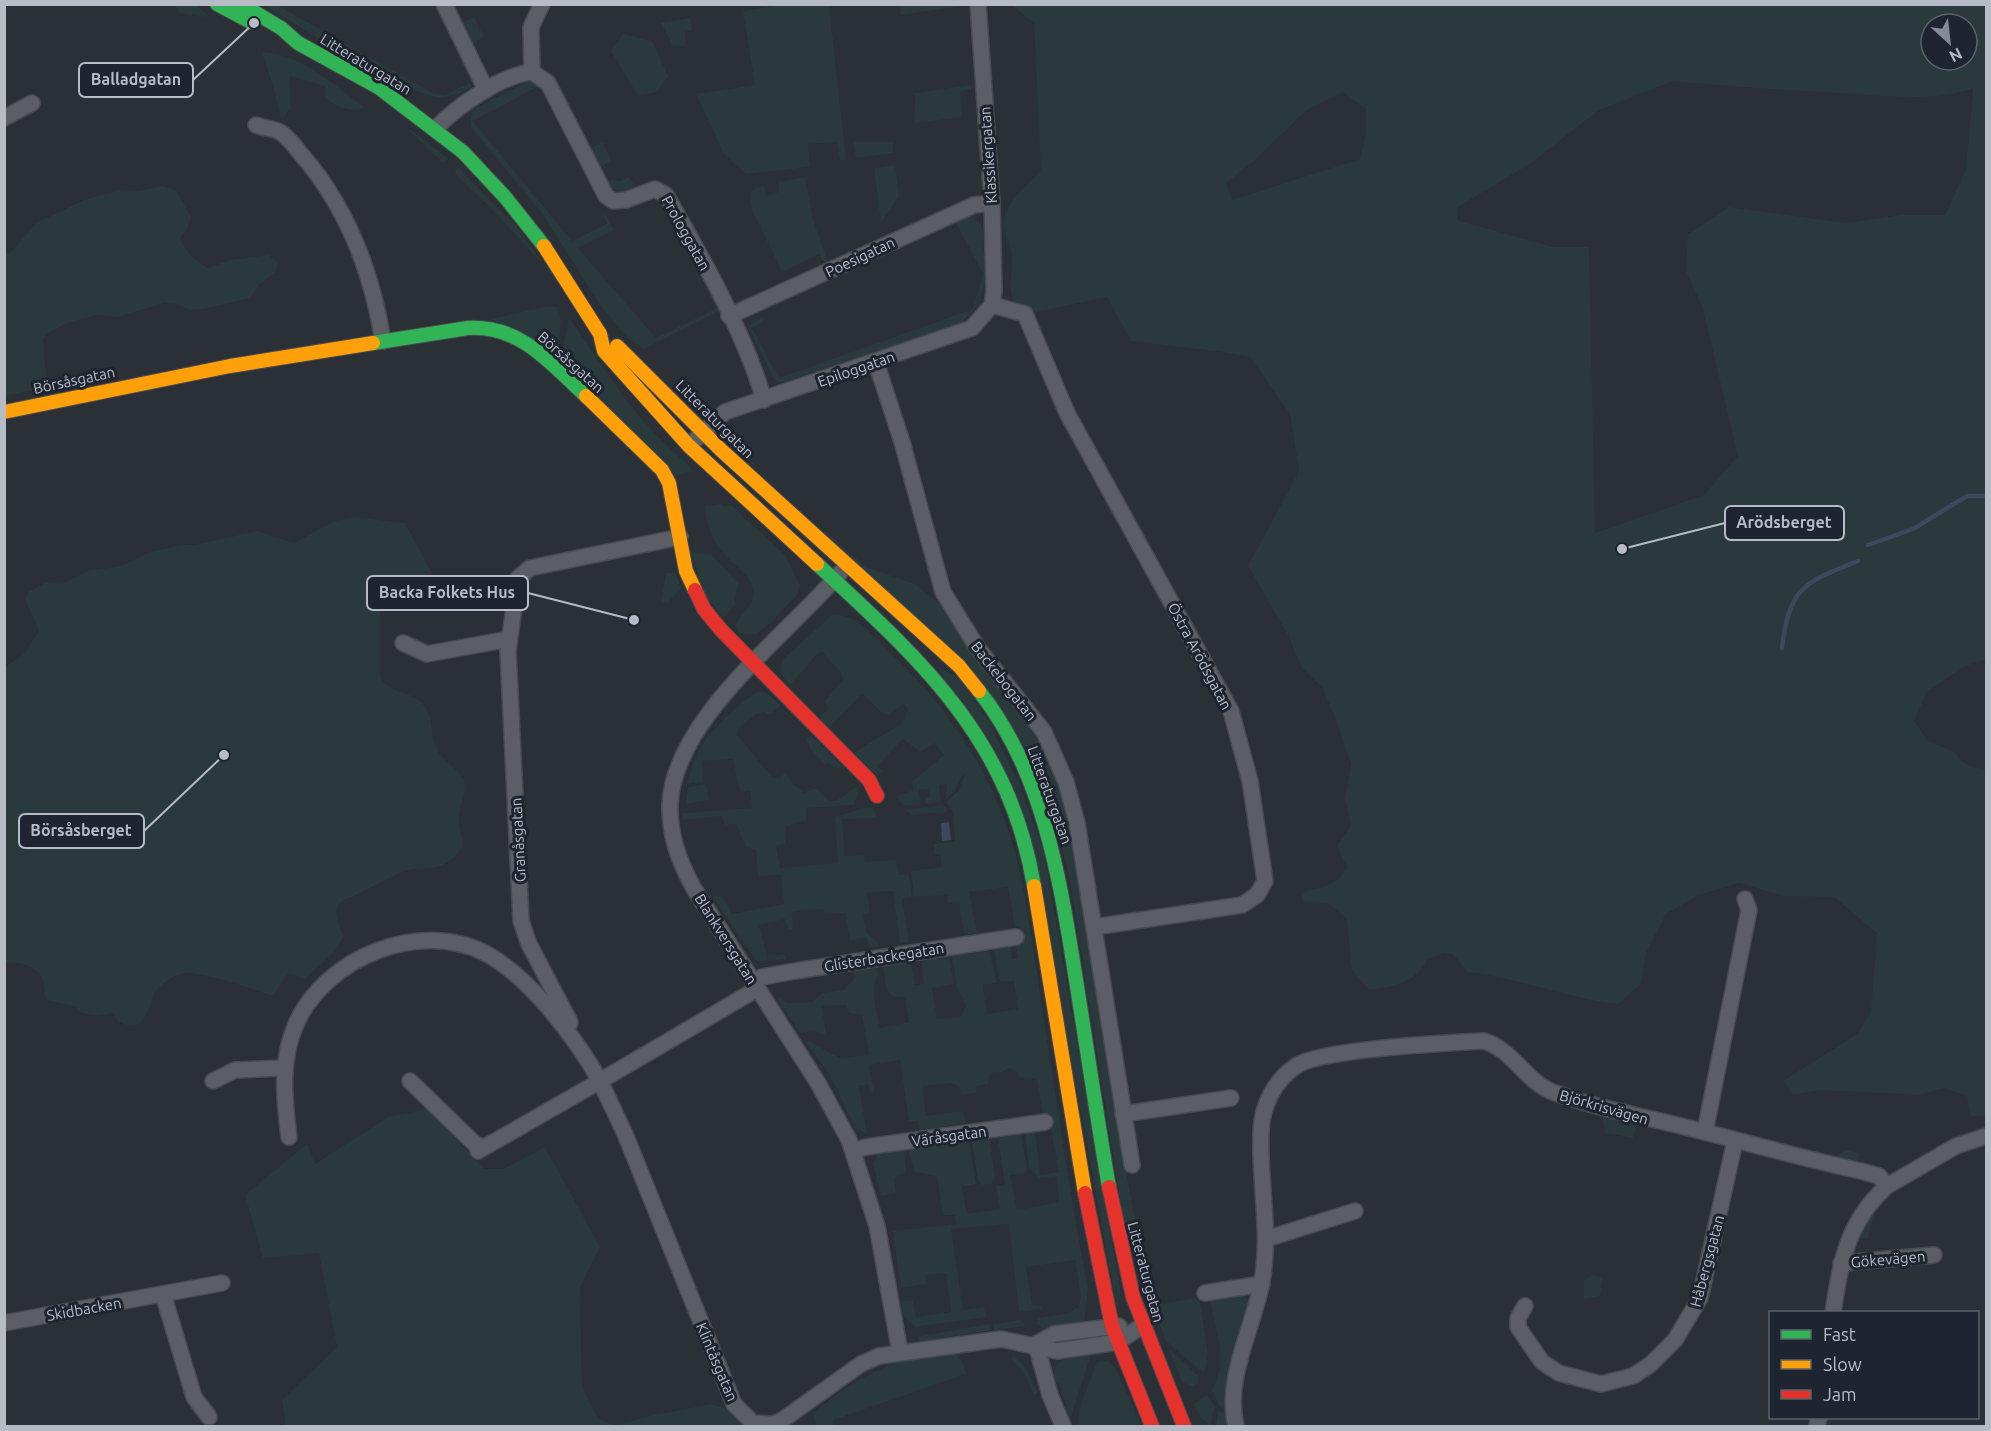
<svg xmlns="http://www.w3.org/2000/svg" width="1991" height="1431" font-family="Ubuntu,sans-serif">
<style>
.green{fill:#29393c;fill-rule:evenodd}
.water{fill:#3b485e}
.lines{fill:none;stroke-linecap:round;stroke-linejoin:round}
.stream{stroke:#3b485e;stroke-width:4.5}
.street-casing{stroke:#474a4f;stroke-width:18}
.fast-casing{stroke:#474a4f;stroke-width:16}
.slow-casing{stroke:#474a4f;stroke-width:16}
.jam-casing{stroke:#474a4f;stroke-width:16}
.street{stroke:#5b5e64;stroke-width:15}
.fast{stroke:#30b455;stroke-width:14}
.slow{stroke:#ff9f0a;stroke-width:14}
.jam{stroke:#e5322d;stroke-width:14}
.labels{text-anchor:middle;dominant-baseline:central;stroke-width:6;stroke-linejoin:round;paint-order:stroke}
.street-label{font-size:15px;fill:#b6bbc6;stroke:#1f2530}
.leader{fill:none;stroke:#b6bbc6;stroke-width:2}
.callout-dot{fill:#b6bbc6;stroke:#1f2530;stroke-width:2}
.callout{fill:#1f2530;stroke:#b6bbc6;stroke-width:2}
.callout-label{font-size:16px;text-anchor:middle;font-weight:bold;fill:#b6bbc6}
</style>
<rect width="100%" height="100%" fill="#2b2f36"/>
<g class="green">
<path d="M174 4 197 5 208 16 203 17 180 13Z"/>
<path d="M787 4 829 5 846 160H840L837 142 808 144 810 167 746 174 724 154 696 94 755 85 743 11Z"/>
<path d="M265 5H277L433 93 445 95 470 83 472 86C463 93 449 98 437 97 411 95 291 23 265 5Z"/>
<path d="M969 5 901 15 899 5Z"/>
<path d="M1012 5H1986V659L1961 668 1927 692 1914 721 1928 741 1954 752 1960 760 1971 767 1986 769V1116H1971L1967 1096 1944 1088 1919 1095 1820 1090 1793 1095 1783 1081 1857 1034 1871 1011 1877 933 1834 897 1783 896 1739 883 1699 895 1666 914 1646 953 1641 984 1618 1004C1566 998 1519 978 1467 972L1453 954 1443 953 1427 960C1416 983 1393 987 1369 990L1352 970 1347 919 1328 903 1304 902 1301 898 1305 891C1325 887 1336 886 1347 867L1337 846 1351 826 1345 798 1351 764 1337 722 1322 687 1301 667 1289 637 1248 566 1299 471 1290 414 1250 357 1223 352 1131 341 1107 297 1037 312 1014 303C1007 286 1012 276 1012 258 1012 246 1002 233 1004 222 1006 199 1029 186 1041 169L1034 23ZM1931 24H1967V60H1931ZM1673 81C1734 87 1794 91 1855 94 1895 96 1935 102 1973 88L1966 169 1945 215H1902L1846 223 1729 207 1688 234 1686 272 1702 306 1738 456 1704 495 1595 533 1589 247H1553L1457 220 1458 207 1531 163 1599 110ZM1343 92 1366 109V133L1360 159 1232 200 1226 183 1255 160 1308 109Z"/>
<path d="M474 17 484 37 472 45 462 23Z"/>
<path d="M688 18 691 19 692 30 685 32 686 46H673L661 23Z"/>
<path d="M623 34 652 41 668 76 657 92 638 96 611 51Z"/>
<path d="M262 52C301 54 336 86 365 108 354 114 331 106 324 95L325 86 289 76 291 108 281 120 274 89Z"/>
<path d="M530 80 538 83 547 95 539 86 473 121 572 241 607 224 602 213 604 212 614 230 578 248 656 338 717 308 711 297 714 296 721 310 643 349 625 335 600 305 543 215 471 127V114L476 108Z"/>
<path d="M971 85 972 89 960 91 962 117 914 123 915 93Z"/>
<path d="M401 123 449 159 442 162Z"/>
<path d="M602 142 611 160 601 168 590 149Z"/>
<path d="M853 142H893V153L856 158Z"/>
<path d="M895 165 899 196 881 223 874 168Z"/>
<path d="M458 167 518 228 549 272 494 211 456 175 455 170Z"/>
<path d="M629 177 635 186 627 190 612 189 606 179 620 181Z"/>
<path d="M805 177 813 220 829 264 826 266 819 254 782 272 752 210 750 192 757 187H764L766 196 779 192 778 182Z"/>
<path d="M163 186 177 191 191 217 187 230 180 238C186 253 195 260 208 268L231 260 269 255 278 263 276 272 260 284 250 298 204 309 191 310 177 304 164 303 118 317 97 315 65 324 47 334 43 340 47 383 42 388 5 396V256L11 252 36 223 84 200 119 190 139 191Z"/>
<path d="M967 216H972L982 225C984 234 983 244 984 253 986 283 986 305 959 324L780 383 773 378 749 328V325L762 318 764 322 752 328 779 378 973 309 983 274 955 221Z"/>
<path d="M548 306 557 307C564 318 560 343 554 355L491 319Z"/>
<path d="M569 318 628 403 657 436 694 471 675 476 560 363Z"/>
<path d="M727 434 731 442 808 515 726 440Z"/>
<path d="M720 504 725 507 731 505 786 556 800 586 798 594 770 623 755 635 738 633 736 625C739 615 751 608 753 598 759 579 733 565 723 553 711 540 706 523 705 506Z"/>
<path d="M354 517 405 523 432 573 412 584 398 586 380 604V676C386 692 409 691 421 702 435 716 429 733 437 749 443 762 460 770 464 780 467 790 459 809 459 820 458 829 464 837 463 847 439 879 426 861 397 874 378 883 361 893 342 901 331 912 339 924 344 936L335 951 305 979 290 974 287 975 273 996C257 990 203 972 187 973 182 973 174 976 170 979 147 993 155 1000 145 1017 136 1032 118 1025 112 1013L99 1016 82 1013 74 1006 47 1000C43 992 45 983 41 976 34 965 15 961 5 963V667L24 654 39 631 25 599 28 592 45 583 65 582 90 570 118 567 150 552 182 545H195L257 531 294 543 335 521Z"/>
<path d="M819 525 866 567 915 584 943 607 951 623 1046 750 1065 796 1115 1111 1148 1291V1295L1144 1297 1121 1206 1069 875 1055 822 1025 752Z"/>
<path d="M691 552 711 554 739 584 734 598 736 603 726 616 722 617 703 592Z"/>
<path d="M666 573H676L681 589 667 603 661 602Z"/>
<path d="M833 614C859 615 880 642 898 660 956 716 1001 789 1019 868 1030 918 1036 970 1044 1020 1058 1110 1071 1200 1088 1289L1084 1324 1044 1329 1036 1323 1039 1318 1069 1313 1078 1307 1081 1298 1075 1260 1026 1267 1032 1305 1042 1306 1043 1309 1019 1312 1009 1224 951 1229 963 1310 984 1307 986 1317 915 1327 904 1316 901 1301 913 1300 916 1317 951 1312 946 1273 925 1275 926 1284 901 1288 893 1231 956 1224 954 1215H943L937 1176 915 1172 908 1149 969 1141 976 1184 962 1187 967 1214 1000 1209 996 1186 1005 1185 998 1138 1021 1134 1027 1169 1024 1174 1010 1175 1017 1210 1059 1202 1057 1176 1039 1178 1029 1168 1025 1133 1035 1131 1040 1175 1059 1172 1048 1114H1043L1037 1079 1021 1078 1015 1070 1009 1068 1002 1072 990 1073 988 1084 976 1086V1093L961 1095 959 1086 952 1083 923 1086 926 1116 963 1111 966 1123 919 1130 917 1121H909L900 1060 869 1065 874 1092 870 1093 868 1084 859 1086 867 1134 856 1129 829 1074 806 1042 809 1041 840 1058 869 1055 862 1015 849 1013 846 1005 822 1006 826 1035 814 1031 800 1033 777 997 787 1003 812 1002 822 993 843 990 855 978 854 970 876 967 878 975C869 988 877 1012 880 1028L909 1022 905 997H893L886 988 883 966 911 962 915 985 924 984 921 961 949 957 954 984 932 988 937 1019 961 1017 966 1005 957 987 952 956 989 951 997 983 983 985 987 1014 1018 1009 1014 981 1000 982 994 950 1011 947 1012 959H1018L1016 947 1021 945 1019 927 1015 928 1008 887 969 892 977 933 964 935 959 902 948 903 947 895 914 897 911 871 942 867 940 854 934 855V844L955 841 953 813 946 802 959 790 965 774H963L955 791 946 799 947 784 939 785 941 802 925 804 926 798 930 796 928 789 919 790 921 804 904 806 896 796 914 790 911 782 944 755 935 743 920 752 903 739 877 766 882 771 877 776 853 753 901 724 908 710 904 703 889 715 882 713 862 694 829 728 819 718 829 708 824 702 843 679 841 673 822 652 817 654 790 685C782 678 780 671 782 660Z"/>
<path d="M938 667 958 677 988 720 1020 786 1044 853 1121 1293 1117 1308 1032 849Z"/>
<path d="M761 691 767 693 781 705 770 715 764 712 756 714 738 729 737 735 772 777 779 779 786 772 793 784 804 793 815 788 830 801H836L860 784V787L854 805 806 808 807 820 786 826 785 843 776 846 780 868 838 863 835 817 863 808H874L876 818 842 819 845 856 864 855 865 862 896 860 899 875 909 874 912 897 902 899 909 942 900 943 893 891 867 893 870 913 863 915 866 932 878 943V947L870 948 866 937 850 941 845 913 825 914 823 909 795 911 792 912 793 929H789L785 919 759 925 767 956 784 954 786 959 757 962 714 899 713 897 722 896 732 914 784 904 781 875 758 876 756 850 746 847 736 824 724 825 722 816 683 820V813L752 808 750 791 740 792 733 759 702 761 703 782 687 784C691 769 696 754 705 740 711 731 751 691 761 691Z"/>
<path d="M811 735 841 765V767L837 769 828 763 826 765 809 748 810 746 806 740Z"/>
<path d="M706 784 709 800 686 804 688 787Z"/>
<path d="M941 805 946 807V812L911 815 906 810Z"/>
<path d="M428 1109 484 1169H503L545 1147 600 1247 580 1288 582 1387 598 1419 616 1426 644 1417 711 1404 732 1411 745 1426H286L282 1400 337 1347 319 1253 263 1258 245 1195 307 1144 315 1164 388 1117Z"/>
<path d="M1602 1115 1637 1123 1633 1138 1605 1133Z"/>
<path d="M989 1137 995 1178 991 1184 981 1185 978 1181 972 1142Z"/>
<path d="M904 1149 906 1172 894 1178 896 1193 881 1196 873 1164 878 1153Z"/>
<path d="M1846 1150 1859 1153 1858 1164 1838 1159V1155Z"/>
<path d="M1874 1213 1868 1238 1858 1239Z"/>
<path d="M1592 1275 1603 1277 1600 1296 1584 1299V1281Z"/>
<path d="M1240 1293 1247 1299 1250 1309 1227 1409 1220 1407 1212 1390C1229 1363 1215 1326 1209 1296Z"/>
<path d="M1195 1298 1200 1303 1208 1354 1205 1370 1202 1372 1165 1340 1155 1311 1157 1305Z"/>
<path d="M1020 1320 1026 1326 994 1330V1324Z"/>
<path d="M989 1324 991 1330 920 1341 916 1337Z"/>
<path d="M1168 1348 1198 1376V1383L1193 1387 1182 1382Z"/>
<path d="M1089 1352V1361L1070 1420 1059 1383H1053C1051 1359 1070 1356 1089 1352Z"/>
<path d="M956 1355 962 1361 966 1374 833 1420 834 1426H817L813 1413C858 1376 897 1353 956 1355Z"/>
<path d="M1014 1355 1025 1366 1038 1393 1034 1395 1022 1370 1011 1359Z"/>
<path d="M1108 1361 1115 1367 1142 1426H1078L1080 1406 1097 1362Z"/>
<path d="M1207 1394 1215 1407 1210 1426 1201 1418 1194 1404Z"/>
<path d="M1218 1411 1227 1414 1228 1426H1216Z"/>
</g>
<path class="water" d="M949 822 951 840 942 841 941 823Z"/>
<g class="lines">
<g class="stream">
<path d="M1868 545 1913 529 1967 496H1986"/>
<path d="M1782 648C1789 587 1805 582 1858 561"/>
</g>
<g class="street-casing">
<g id="street">
<path d="M444 4 486 90"/>
<path d="M532 72 548 83 606 196 613 201 626 200 655 189 666 195C701 256 745 333 764 400"/>
<path d="M4 118 32 103"/>
<path d="M256 125C263 128 271 128 278 131 287 135 295 147 301 154 347 207 372 272 383 341"/>
<path d="M435 129C456 107 501 75 532 72L531 27 542 4"/>
<path d="M992 305 1025 314 1067 413 1231 711 1250 781 1265 881 1257 895 1242 905 1094 927"/>
<path d="M729 316 974 205 992 203"/>
<path d="M876 362 902 442 943 592 977 647 1044 732 1066 782 1077 823 1132 1165"/>
<path d="M696 439 725 412 972 328 992 305 994 291 992 203 978 4"/>
<path d="M840 573C787 635 674 719 670 804 669 835 679 861 693 887L818 1083 849 1140 877 1226 900 1352"/>
<path d="M403 643 427 654 509 639"/>
<path d="M753 982 762 977 795 971 1016 937"/>
<path d="M568 1027 570 1022 529 944 521 921 508 651 518 578 530 568 680 537"/>
<path d="M213 1081 235 1070 284 1068"/>
<path d="M410 1081 475 1144 484 1147"/>
<path d="M1123 1114 1231 1098"/>
<path d="M1705 1132 1749 910 1745 899"/>
<path d="M289 1137C284 1099 280 1060 296 1024 325 958 419 919 485 953 530 977 575 1037 600 1081L757 989"/>
<path d="M478 1151 600 1081 625 1134 734 1404 753 1423 772 1424 781 1421 861 1364 879 1356 1001 1339 1057 1351 1118 1342 1143 1325"/>
<path d="M854 1151 866 1147 1045 1122"/>
<path d="M1266 1239 1355 1211"/>
<path d="M1841 1263 1934 1255"/>
<path d="M1205 1293 1262 1284"/>
<path d="M163 1294 194 1397 209 1417"/>
<path d="M1525 1306 1518 1318V1327L1542 1362 1559 1373 1601 1384 1633 1376 1651 1364 1675 1340 1700 1298 1735 1141"/>
<path d="M1833 1312C1841 1261 1847 1222 1887 1186"/>
<path d="M4 1323 222 1283"/>
<path d="M1036 1344 1054 1334 1119 1326"/>
<path d="M1036 1344 1050 1395 1063 1426"/>
<path d="M1236 1426C1223 1374 1259 1320 1264 1267 1269 1222 1259 1177 1261 1131 1262 1106 1274 1081 1296 1066 1321 1049 1448 1043 1484 1041 1512 1049 1526 1082 1553 1092 1598 1109 1646 1117 1693 1129 1749 1143 1805 1159 1861 1171L1879 1176 1887 1186 1956 1146 1986 1136"/>
<path d="M1817 1426 1819 1418"/>
</g>
</g>
<g class="fast-casing">
<g id="fast">
<path d="M217 4 251 22"/>
<path d="M241 4 281 28 298 43 378 87 463 152 505 197 544 246"/>
<path d="M373 343 468 328C521 325 550 363 586 396"/>
<path d="M817 564C921 660 1009 738 1034 886"/>
<path d="M979 691C1044 773 1060 880 1076 980 1087 1049 1097 1118 1109 1187"/>
</g>
</g>
<g class="slow-casing">
<g id="slow">
<path d="M544 246 600 334 604 351 689 446 817 564"/>
<path d="M617 346 721 450 959 666 979 691"/>
<path d="M586 396 662 470 669 483 686 571 695 590"/>
<path d="M4 412 230 366 373 343"/>
<path d="M1034 886 1085 1193"/>
</g>
</g>
<g class="jam-casing">
<g id="jam">
<path d="M695 590 704 609 721 630 869 780 877 796"/>
<path d="M1109 1187 1133 1297 1184 1426"/>
<path d="M1085 1193 1112 1326 1152 1426"/>
</g>
</g>
<use href="#street" class="street"/>
<use href="#fast" class="fast"/>
<use href="#slow" class="slow"/>
<use href="#jam" class="jam"/>
</g>
<g class="labels">
<g class="street-label">
<text transform="translate(366 64) rotate(31)">Litteraturgatan</text>
<text transform="translate(988 155) rotate(-94)">Klassikergatan</text>
<text transform="translate(686 233) rotate(61)">Prologgatan</text>
<text transform="translate(860 257) rotate(-25)">Poesigatan</text>
<text transform="translate(571 362) rotate(42)">Börsåsgatan</text>
<text transform="translate(856 369) rotate(-19)">Epiloggatan</text>
<text transform="translate(74 380) rotate(-12)">Börsåsgatan</text>
<text transform="translate(715 419) rotate(45)">Litteraturgatan</text>
<text transform="translate(1200 656) rotate(62)">Östra Arödsgatan</text>
<text transform="translate(1004 681) rotate(52)">Backebogatan</text>
<text transform="translate(1050 795) rotate(70)">Litteraturgatan</text>
<text transform="translate(518 840) rotate(-93)">Granåsgatan</text>
<text transform="translate(726 939) rotate(58)">Blankversgatan</text>
<text transform="translate(884 957) rotate(-9)">Glisterbackegatan</text>
<text transform="translate(1604 1107) rotate(16)">Björkrisvägen</text>
<text transform="translate(949 1136) rotate(-8)">Väråsgatan</text>
<text transform="translate(1888 1259) rotate(-5)">Gökevägen</text>
<text transform="translate(1707 1261) rotate(-75)">Håbergsgatan</text>
<text transform="translate(1146 1272) rotate(75)">Litteraturgatan</text>
<text transform="translate(84 1309) rotate(-10)">Skidbacken</text>
<text transform="translate(717 1362) rotate(67)">Klintåsgatan</text>
</g>
</g>
<path class="leader" d="M254 23L193 80M1622 549L1725 523M634 620L528 593M224 755L144 831"/>
<g class="callout-dot">
<circle cx="254" cy="23" r="6"/>
<circle cx="1622" cy="549" r="6"/>
<circle cx="634" cy="620" r="6"/>
<circle cx="224" cy="755" r="6"/>
</g>
<g class="callout">
<rect x="79" y="63" width="114" height="34" rx="6"/>
<rect x="1725" y="506" width="119" height="34" rx="6"/>
<rect x="367" y="576" width="161" height="34" rx="6"/>
<rect x="19" y="814" width="125" height="34" rx="6"/>
</g>
<g class="callout-label">
<text x="136" y="85">Balladgatan</text>
<text x="1784" y="528">Arödsberget</text>
<text x="447" y="598">Backa Folkets Hus</text>
<text x="81" y="836">Börsåsberget</text>
</g>
<rect width="1991" height="1431" fill="none" stroke="#b6bbc6" stroke-width="12"/>
<rect x="1769" y="1311" width="210" height="108" fill="#1f2530" stroke="#5b616c" stroke-width="1.5"/>
<rect x="1781" y="1330" width="30" height="9" fill="#30b455" stroke="#5b616c" stroke-width="1.5"/>
<text x="1823" y="1341" font-size="18" fill="#b6bbc6">Fast</text>
<rect x="1781" y="1360" width="30" height="9" fill="#ff9f0a" stroke="#5b616c" stroke-width="1.5"/>
<text x="1823" y="1371" font-size="18" fill="#b6bbc6">Slow</text>
<rect x="1781" y="1390" width="30" height="9" fill="#e5322d" stroke="#5b616c" stroke-width="1.5"/>
<text x="1823" y="1401" font-size="18" fill="#b6bbc6">Jam</text>
<g transform="translate(1949 42) rotate(153)"><circle r="28" fill="#1f2530" stroke="#5b616c" stroke-width="1.5"/>
<path d="M0-4.5L10 22L0 15L-10 22Z" fill="#858a94"/>
<text y="-9" font-size="16" font-weight="bold" text-anchor="middle" fill="#b6bbc6">N</text>
</g>
</svg>
